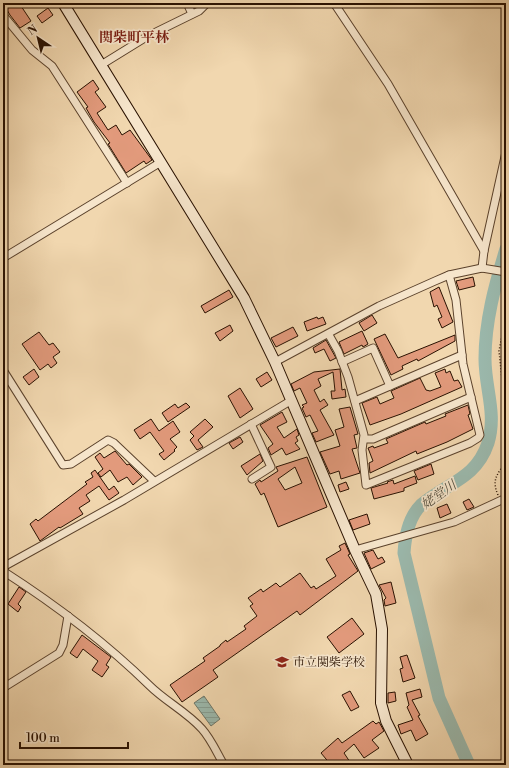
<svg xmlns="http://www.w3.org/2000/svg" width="509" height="768" font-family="'Libre Bodoni','Noto Serif JP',serif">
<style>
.water{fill:url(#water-rules);stroke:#6d7668}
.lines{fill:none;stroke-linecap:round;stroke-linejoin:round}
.river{stroke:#9bb9ad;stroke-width:13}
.building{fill:#e29a7c;stroke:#291101;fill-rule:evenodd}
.street-casing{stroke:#5b422c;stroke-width:9}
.secondary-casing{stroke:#291101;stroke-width:12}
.path{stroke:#291101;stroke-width:1.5;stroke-dasharray:1 2;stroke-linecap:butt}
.street{stroke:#f6e5cb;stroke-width:7}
.secondary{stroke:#f6e5cb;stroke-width:10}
.labels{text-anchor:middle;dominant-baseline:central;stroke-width:3.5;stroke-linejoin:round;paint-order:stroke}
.poi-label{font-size:12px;fill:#291101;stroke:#f6e5cb;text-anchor:start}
.water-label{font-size:13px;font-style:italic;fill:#514c3d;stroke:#f6e5cb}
.quarter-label{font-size:14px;font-weight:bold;fill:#7a1f14;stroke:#f6e5cb}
</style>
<defs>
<pattern id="water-rules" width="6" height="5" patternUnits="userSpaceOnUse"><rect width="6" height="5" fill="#9bb9ad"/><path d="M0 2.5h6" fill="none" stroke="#869e93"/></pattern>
</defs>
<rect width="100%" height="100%" fill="#f1d7af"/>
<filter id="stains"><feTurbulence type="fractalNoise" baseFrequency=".005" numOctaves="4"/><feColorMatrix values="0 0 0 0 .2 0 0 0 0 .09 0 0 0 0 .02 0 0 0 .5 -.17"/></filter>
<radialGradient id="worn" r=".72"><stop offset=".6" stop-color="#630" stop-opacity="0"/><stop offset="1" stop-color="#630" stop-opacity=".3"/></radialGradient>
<path class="water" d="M204 696 220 719 211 726 194 703Z"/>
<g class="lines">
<path class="river" d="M469 765 439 698 404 553C405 537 409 517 421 505 447 483 476 479 488 443 497 414 485 388 485 359 485 321 495 285 506 249"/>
</g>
<g class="building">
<path d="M3 3H19L31 21 20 28 10 15Z"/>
<path d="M48 8 53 15 42 23 37 16Z"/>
<path d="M93 80 99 89 95 92 106 107 97 113 108 130 116 125 122 135 130 130 152 160 146 164 144 161 126 173 108 144 110 143 94 122 86 108 88 107 77 92Z"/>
<path d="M473 277 475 286 459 290 456 281Z"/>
<path d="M439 287 453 322 442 328 438 319 442 317 437 305 434 307 430 292Z"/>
<path d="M229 290 233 297 205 313 201 306Z"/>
<path d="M372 315 377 323 364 331 359 323Z"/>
<path d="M317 317 318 319 323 317 326 324 307 331 304 322Z"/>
<path d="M230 325 233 331 220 341 215 333Z"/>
<path d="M293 327 298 336 276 347 271 338Z"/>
<path d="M362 331 368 344 363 347 362 345 344 354 339 342Z"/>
<path d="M39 332 49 345 53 343 60 352 53 357 57 363 51 368 48 364 40 370 22 344Z"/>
<path d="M385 334 398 358 455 335V341L418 361 417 359 402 366 403 369 391 375 374 339Z"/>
<path d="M326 340 336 358 330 361 324 349 315 353 313 348Z"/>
<path d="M34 369 39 377 29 385 23 377Z"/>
<path d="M340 369 342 390 345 389 346 397 332 399 331 391H335L333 372 318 379 321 386 314 390 320 402 324 399 328 405 320 410 334 435 316 442 312 433 318 431 310 415 306 417 302 408 304 407 302 405 307 403 300 388 294 391 291 384 314 372Z"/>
<path d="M445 369 446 373 450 371 454 381 458 380 462 387 401 414 370 425 362 403 377 397 380 404 394 398 391 391 420 378 426 390 430 391 441 387 435 373Z"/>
<path d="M267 372 272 380 261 387 256 379Z"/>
<path d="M240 388 253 409 240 418 228 396Z"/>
<path d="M186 403 190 407 168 422 162 413 175 404 178 408Z"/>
<path d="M468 405 470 414 468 415 473 429 447 442 417 454 416 451 370 473 369 463 373 461 368 448 373 446 374 448 388 443 386 439 425 422 426 424 446 416 445 414Z"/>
<path d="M350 407 358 434 354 435 357 448 352 449 360 473 341 479 339 471 330 474 320 452 340 446 335 430 344 427 339 409Z"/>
<path d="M282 412 287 422 277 427 284 438 297 429 299 435 296 437 298 441 295 443 300 449 286 455 282 448 271 455 268 448 273 444 260 425Z"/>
<path d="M151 419 159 431 173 421 180 432 170 439 177 447 174 450 175 451 164 460 159 454 164 451 150 432 140 439 134 430Z"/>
<path d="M205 419 213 427 198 440 203 447 197 450 190 440 194 436 190 432Z"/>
<path d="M240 437 243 442 233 449 229 443Z"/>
<path d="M115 451 127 465 129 464 142 477 133 485 127 477 118 482 110 470 101 477 98 473 103 469 95 457 100 453 104 458Z"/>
<path d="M260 454 263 461 247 475 241 466Z"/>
<path d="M307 457 327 507 278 527 264 493 261 495 255 484 260 480 261 482 278 471 276 467ZM295 467 302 483 285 490 278 479Z"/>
<path d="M431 464 434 474 418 480 414 471Z"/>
<path d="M95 470 109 490 114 486 119 493 109 500 99 486 86 495 90 501 79 508 83 514 60 528 59 527 40 541 30 524 36 519 38 521 87 484 85 482 93 477 91 473Z"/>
<path d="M415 476 417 483 404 488V491L374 499 371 488 388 483 387 482 393 480 394 484Z"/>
<path d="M346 482 349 489 340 492 338 485Z"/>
<path d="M469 499 474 507 467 510 463 502Z"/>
<path d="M447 504 451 513 440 518 437 508Z"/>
<path d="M367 514 370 524 353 530 349 520Z"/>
<path d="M345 543 350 554 348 555 358 571 300 615 297 611 213 670 218 677 182 702 170 685 205 661 203 658 220 646V645L226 640 227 642 246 629 244 626 257 616 250 606 253 604 248 598 261 589 263 592 276 583 280 587 300 573 311 588 314 586 316 589 336 576 326 559 341 550 339 546Z"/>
<path d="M373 550 378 559 382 557 385 562 371 569 364 553Z"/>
<path d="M391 582 396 603 385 606 384 600 386 598 379 585Z"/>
<path d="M19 587 26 592 18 604 21 607 18 612 8 604Z"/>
<path d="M352 618 364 634 339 653 327 637Z"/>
<path d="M82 635 111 657 106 665 109 667 102 677 92 670 98 661 83 649 77 658 70 653Z"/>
<path d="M407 655 415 678 403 682 400 669 403 668 400 657Z"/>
<path d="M420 689 422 697 412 700 420 715 418 716 428 734 416 741 411 730 401 734 398 725 413 720 407 707 409 705 406 693Z"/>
<path d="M350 691 359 707 351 711 342 695Z"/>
<path d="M395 692 396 701 388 703V693Z"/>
<path d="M373 721 376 724 379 722 384 731 372 740 379 748 364 758 354 744 344 753 350 762 346 765H331L321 753 338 738 342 743Z"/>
</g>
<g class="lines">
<g class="street-casing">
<g id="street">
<path d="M187 3 192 14"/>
<path d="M334 3 388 84 484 251"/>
<path d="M3 15 32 50 52 66 127 183"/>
<path d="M101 65 148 36 199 11 207 3"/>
<path d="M3 258 161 162"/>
<path d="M482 268 484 251 506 152"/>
<path d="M329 335 338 351 348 377 364 435 362 450 366 485 470 443 478 438 480 435 463 364 456 300 449 275"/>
<path d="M275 362 379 306 435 281 449 275 482 268 506 272"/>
<path d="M342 362 373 348 390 386"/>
<path d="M3 370 63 465 71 464 108 440 114 443 154 481"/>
<path d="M355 401 462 355"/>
<path d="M251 424 271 467 252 479"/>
<path d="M364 439H373L471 397"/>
<path d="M355 550 454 522 506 498"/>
<path d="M3 567 124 500 292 400"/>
<path d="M3 571C56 605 105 642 150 686 165 701 187 712 202 729 211 739 217 753 224 765"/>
<path d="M3 688 59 653 63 645 68 616"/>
</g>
</g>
<g class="secondary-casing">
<path id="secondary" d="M63 3 244 298 275 362 355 550 376 594 382 629 381 703 386 721 408 765"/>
</g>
<g class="path">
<path d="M506 315 499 351 506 417"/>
<path d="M498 495C491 479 498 474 506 461"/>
</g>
<use href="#street" class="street"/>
<use href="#secondary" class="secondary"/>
</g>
<defs>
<g id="school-bare" transform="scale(1.08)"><path d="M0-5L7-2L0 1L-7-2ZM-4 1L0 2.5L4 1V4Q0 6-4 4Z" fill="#8f2418" stroke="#f6e5cb" stroke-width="2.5" paint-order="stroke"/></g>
</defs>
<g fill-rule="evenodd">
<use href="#school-bare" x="282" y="662"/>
</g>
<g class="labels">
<g class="poi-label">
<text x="293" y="662">市立関柴学校</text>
</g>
<g class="water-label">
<text transform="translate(439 495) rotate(-35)">姥堂川</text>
</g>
<g class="quarter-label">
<text x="134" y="38">関柴町平林</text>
</g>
</g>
<rect width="509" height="768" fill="none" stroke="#f1d7af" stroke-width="16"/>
<rect x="4" y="4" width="501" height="760" fill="none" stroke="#291101" stroke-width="2"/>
<rect x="8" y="8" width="493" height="752" fill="none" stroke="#291101"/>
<g transform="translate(38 38) rotate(325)" stroke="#f6e5cb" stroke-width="3" paint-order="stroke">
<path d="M0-3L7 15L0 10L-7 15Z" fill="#291101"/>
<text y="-6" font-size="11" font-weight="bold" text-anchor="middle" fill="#291101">N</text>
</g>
<path d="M20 742v6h108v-6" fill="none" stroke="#291101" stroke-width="2"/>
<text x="26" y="742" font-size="12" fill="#291101" stroke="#f6e5cb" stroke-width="3" paint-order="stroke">100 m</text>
<rect width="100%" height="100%" filter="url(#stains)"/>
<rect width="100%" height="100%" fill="url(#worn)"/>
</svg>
